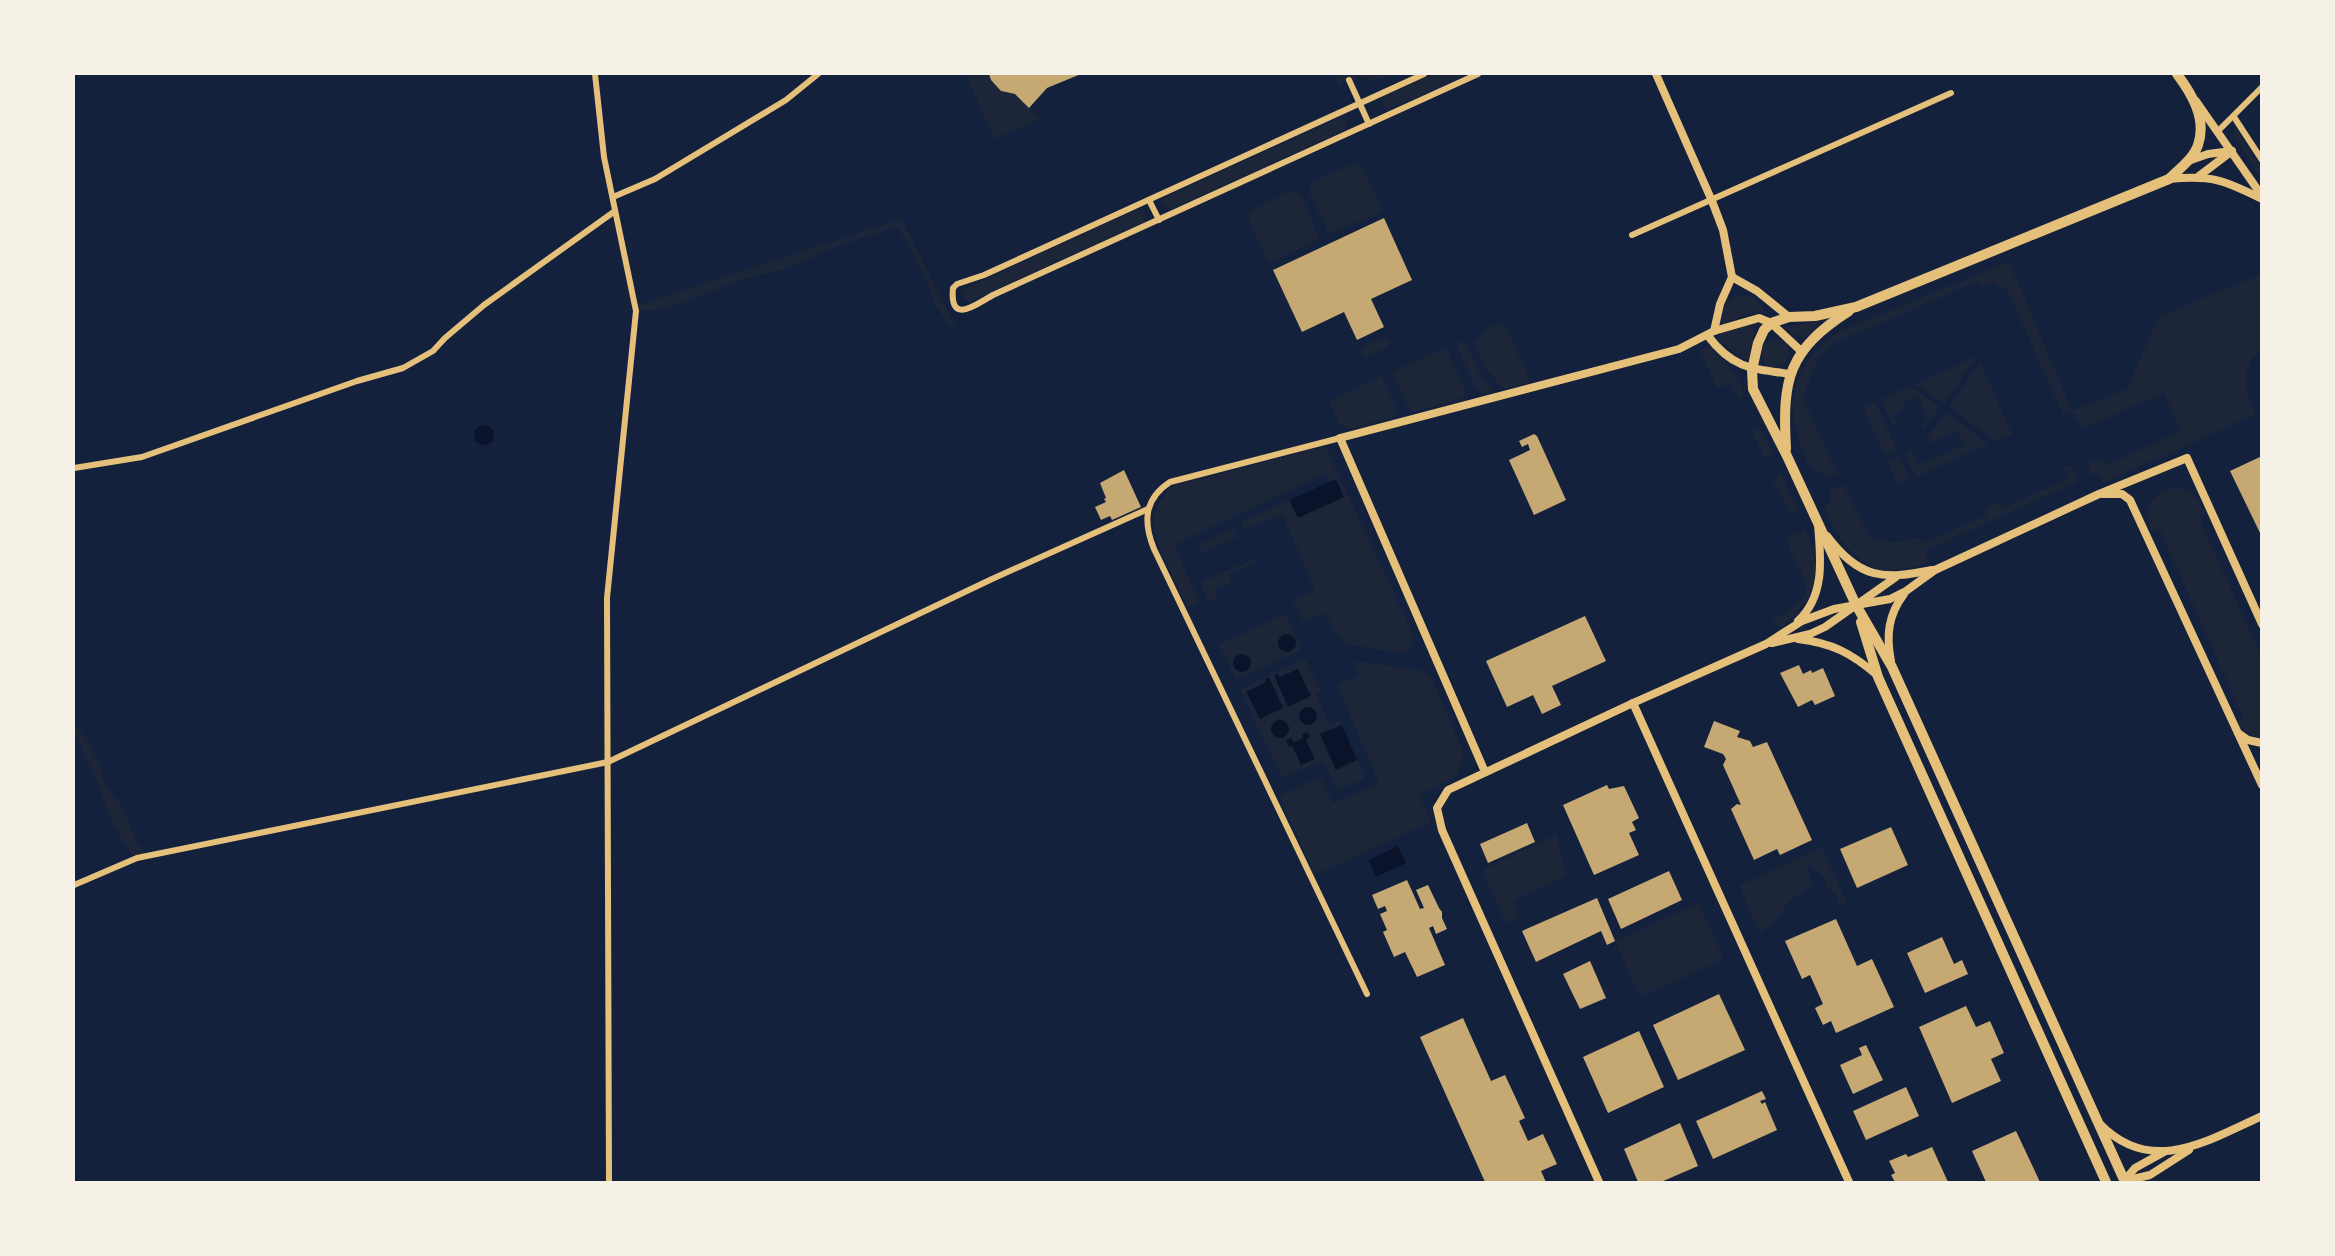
<svg xmlns="http://www.w3.org/2000/svg" width="2335" height="1256" font-family="'Roboto Condensed',sans-serif">
<style>
.green{fill:#1d2539}
.water{fill:#0b132b}
.building{fill:#c6a872}
.lines{fill:none;stroke-linecap:round;stroke-linejoin:round}
.minor{stroke:#e5c07b;stroke-width:6}
.tertiary{stroke:#e5c07b;stroke-width:8}
.primary{stroke:#e5c07b;stroke-width:10}
</style>
<rect width="100%" height="100%" fill="#14213d"/>
<g class="green">
<path d="M965 74H989L991 80 1001 91 1015 94 1040 119 995 139Z"/>
<path d="M1334 74H1393L1374 82 1360 76 1339 85Z"/>
<path d="M1433 74H1467L1390 109 1383 107 1381 99 1384 96Z"/>
<path d="M1341 117 1347 122 1345 130 1172 209 1163 206 1162 199 1165 197Z"/>
<path d="M2235 127 2261 167V177L2235 138 2233 133Z"/>
<path d="M1350 165H1357L1363 169 1383 211 1329 234 1310 194V187L1312 182Z"/>
<path d="M1288 192H1296L1302 196 1319 239 1269 263 1249 221 1248 214 1251 210Z"/>
<path d="M1135 210 1144 211 1146 218 1144 222 969 302 962 297 961 292 964 289Z"/>
<path d="M899 219 903 221 955 327 951 328 935 304 923 273 899 229 893 228 838 246 785 269 742 279 687 301 657 310H638V305Z"/>
<path d="M2009 261 2072 411 2127 389 2158 317 2261 274V349C2240 368 2244 392 2256 414L2104 483 2098 473 2091 476 2088 465 2090 460 2102 459 2106 465 2181 431 2164 393 2082 429 2072 412 2063 415 2008 291 1992 282 1980 286 1978 281 1834 343 1817 360 1803 399 1837 473 1825 478 1823 474 1809 467C1803 450 1795 432 1793 413 1789 383 1811 349 1836 333Z"/>
<path d="M1747 295 1756 299 1765 311 1747 314 1723 324C1720 306 1729 295 1747 295Z"/>
<path d="M1823 321 1804 339 1783 328 1784 327Z"/>
<path d="M1505 324 1531 382 1504 389 1485 368 1475 343C1481 331 1491 324 1505 324Z"/>
<path d="M1742 325 1749 326 1754 331 1751 355 1747 360 1738 356 1717 338 1721 333Z"/>
<path d="M1382 337 1390 340 1387 347 1368 356 1362 355 1361 347Z"/>
<circle cx="1775" cy="353" r="14"/>
<path d="M1465 341 1481 376 1493 391 1482 393 1474 384 1456 344Z"/>
<path d="M1446 347 1465 389 1464 396 1460 399 1412 412 1406 403 1392 372Z"/>
<path d="M1710 347C1725 359 1739 377 1745 396L1739 399 1731 383 1717 389 1700 350Z"/>
<path d="M1977 356 1944 403 1915 384Z"/>
<path d="M1980 362 2012 434 1995 441 1949 407Z"/>
<path d="M1381 376 1397 408 1392 418 1349 429 1340 425 1329 401Z"/>
<path d="M1910 386 1940 407 1923 430 1921 426 1927 419 1919 396 1903 402 1906 408 1893 415 1897 424 1893 426 1881 399Z"/>
<path d="M1875 402 1897 450 1885 456 1863 407Z"/>
<path d="M1946 412 1988 444 1916 477 1905 453 1912 450 1919 465 1964 445 1958 431 1929 443 1927 438Z"/>
<path d="M1760 427 1773 454 1765 458 1751 430Z"/>
<path d="M1325 446 1413 634 1412 648 1406 654 1347 644 1336 633 1326 613 1304 622 1293 600 1315 590 1282 514 1244 530 1241 522 1330 481 1326 473 1174 545 1199 601 1189 608C1180 589 1151 540 1153 521 1154 508 1163 497 1171 487Z"/>
<path d="M1899 455 1910 480 1898 485 1887 461Z"/>
<path d="M2064 466H2072L2079 481 1925 551 1929 562C1914 567 1900 571 1885 570 1858 569 1834 532 1824 510L1831 498 1830 490 1843 485 1869 536C1887 543 1900 544 1918 537L1923 543 1987 515 1984 509 1998 502 2002 508 2068 479Z"/>
<path d="M1781 474 1797 508 1793 516 1772 479Z"/>
<path d="M2172 488C2192 488 2198 497 2206 514L2199 518 2261 656V738L2249 734 2236 722 2244 719 2159 528 2151 531C2142 509 2150 495 2172 488Z"/>
<path d="M1233 528 1237 537 1202 553 1198 545Z"/>
<path d="M1805 529C1825 571 1815 599 1781 628L1772 620C1824 596 1805 582 1785 539Z"/>
<path d="M1254 559 1256 563 1229 574 1231 583 1215 589 1218 598 1208 602 1200 582Z"/>
<path d="M1285 614 1302 650 1236 680 1219 644Z"/>
<path d="M1305 658 1321 691 1316 694 1329 724 1340 720 1342 725 1321 735 1336 769 1357 760 1366 778 1337 790 1323 760 1282 778 1240 689Z"/>
<path d="M1353 661 1419 670 1431 677 1462 749 1463 758 1457 776 1419 795 1431 822 1315 875 1279 796 1320 777 1333 803 1379 783 1337 685 1359 676Z"/>
<path d="M79 726 101 766C101 781 116 796 123 809 130 825 134 839 145 854L132 856 112 822 97 781 74 732V729Z"/>
<path d="M1557 834 1566 876 1514 900 1518 918 1506 923 1482 870Z"/>
<path d="M1822 847 1847 903 1839 907 1836 895 1826 886V879L1810 865 1807 866 1812 886 1791 899 1772 925 1760 933 1739 886Z"/>
<path d="M1699 903 1724 959 1640 997 1615 941Z"/>
</g>
<g class="water">
<circle cx="484" cy="435" r="10"/>
<path d="M1336 479 1344 497 1298 518 1289 500Z"/>
<circle cx="1287" cy="643" r="9"/>
<circle cx="1242" cy="663" r="9"/>
<path d="M1298 669 1311 696 1288 707 1274 675 1278 674 1280 677Z"/>
<path d="M1269 677 1283 708 1260 719 1246 692 1266 682 1265 679Z"/>
<circle cx="1308" cy="716" r="9"/>
<circle cx="1280" cy="729" r="9"/>
<path d="M1342 725 1357 760 1336 770 1320 734Z"/>
<path d="M1307 732 1310 737 1306 740 1315 759 1301 765 1292 745 1289 747 1286 740 1291 738 1294 743 1303 738 1302 734Z"/>
<path d="M1398 846 1406 863 1376 877 1368 860Z"/>
</g>
<g class="building">
<path d="M989 74H1081L1047 88 1029 108 1015 94 1001 91 991 80Z"/>
<path d="M1384 218 1412 280 1371 299 1384 327 1357 340 1344 312 1302 332 1273 270Z"/>
<path d="M1534 434 1537 436 1566 500 1534 515 1509 460 1530 450 1528 444 1522 447 1519 441Z"/>
<path d="M2262 456V537L2230 471Z"/>
<path d="M1124 470 1141 507 1112 520 1110 516 1101 520 1095 507 1106 502 1104 499 1106 498 1100 483Z"/>
<path d="M1585 616 1606 661 1552 686 1561 705 1542 714 1533 695 1507 707 1486 661Z"/>
<path d="M1799 665 1803 674 1811 670 1812 673 1823 668 1835 696 1815 705 1812 700 1798 707 1780 673Z"/>
<path d="M1714 721 1740 731 1737 737 1750 741 1753 747 1767 742 1812 840 1780 855 1777 849 1754 860 1731 809 1737 804 1741 805 1723 765 1726 759 1723 754 1704 747Z"/>
<path d="M1607 785 1609 789 1624 786 1639 818 1632 822 1636 830 1629 833 1639 855 1594 875 1563 805Z"/>
<path d="M1527 823 1535 842 1488 863 1480 844Z"/>
<path d="M1891 827 1908 865 1857 888 1840 849Z"/>
<path d="M1669 871 1682 900 1621 929 1608 899Z"/>
<path d="M1407 880 1420 909 1424 908 1416 890 1428 885 1439 908 1442 912V918L1447 929 1436 934 1433 926 1429 928 1445 965 1417 977 1405 952 1394 957 1383 932 1387 930 1380 914 1387 911 1385 906 1378 909 1372 895Z"/>
<path d="M1597 898 1615 941 1607 945 1601 931 1536 962 1522 931Z"/>
<path d="M1836 919 1857 966 1872 959 1894 1007 1836 1033 1831 1021 1823 1025 1815 1008 1823 1004 1810 975 1802 979 1785 941Z"/>
<path d="M1942 937 1954 964 1962 960 1968 974 1925 993 1907 953Z"/>
<path d="M1590 961 1606 998 1580 1009 1563 974Z"/>
<path d="M1719 994 1745 1050 1678 1080 1653 1025Z"/>
<path d="M1966 1006 1976 1027 1990 1021 2004 1053 1991 1059 2001 1081 1952 1103 1919 1027Z"/>
<path d="M1463 1018 1491 1081 1505 1075 1525 1118 1519 1121 1528 1141 1543 1134 1557 1164 1541 1171 1546 1182H1485L1420 1037Z"/>
<path d="M1639 1031 1664 1087 1608 1113 1583 1057Z"/>
<path d="M1866 1045 1883 1080 1853 1094 1840 1065 1862 1055 1859 1048Z"/>
<path d="M1906 1087 1919 1116 1866 1140 1853 1111Z"/>
<path d="M1762 1091 1766 1099 1760 1101 1762 1104 1765 1102 1777 1130 1713 1159 1696 1121Z"/>
<path d="M1680 1123 1698 1166 1661 1182H1638L1624 1149Z"/>
<path d="M2016 1131 2040 1182H1986L1972 1151Z"/>
<path d="M1932 1147 1948 1182H1895L1891 1175 1895 1173 1889 1161 1906 1154 1908 1157Z"/>
</g>
<g class="lines">
<g class="minor">
<path d="M595 74 604 157 636 311 607 598 609 1182"/>
<path d="M1424 74 984 275 957 284 953 288C949 327 978 303 993 295L1478 74"/>
<path d="M1349 80 1369 124"/>
<path d="M2234 117 2262 160"/>
<path d="M2218 131 2262 87"/>
<path d="M613 197 655 179 786 100 818 74"/>
<path d="M1149 200 1159 220"/>
<path d="M1632 235 1951 93"/>
<path d="M1340 438 1170 482C1144 499 1143 522 1154 549L1367 994"/>
<path d="M74 468 142 457 357 381 403 368 433 351 445 338 484 305 615 211"/>
<path d="M74 885 137 858 608 762 992 579 1148 509"/>
</g>
<g class="tertiary">
<path d="M1656 74 1712 201 1723 230 1732 277 1720 304 1714 331"/>
<path d="M2196 101 2262 196"/>
<path d="M2188 161 2208 154 2232 151"/>
<path d="M2199 176 2232 151"/>
<path d="M2169 179C2212 175 2224 180 2262 199"/>
<path d="M1732 277 1757 291 1789 317"/>
<path d="M1708 336C1733 369 1753 369 1791 374"/>
<path d="M2102 494H2122L2130 500 2262 785"/>
<path d="M1827 536C1859 579 1883 580 1932 570"/>
<path d="M1798 621C1825 596 1821 559 1818 525"/>
<path d="M1798 639C1832 643 1851 653 1877 675"/>
<path d="M1772 643 1810 634 1825 627 1896 577"/>
<path d="M1891 661C1886 636 1888 615 1904 594"/>
<path d="M1633 703 1849 1182"/>
<path d="M2238 733 2248 740 2262 743"/>
<path d="M1485 772 1340 438 1679 349 1714 331 1759 318 1771 323 1801 351"/>
<path d="M2101 1125C2152 1176 2207 1141 2262 1116"/>
<path d="M2124 1181 2150 1175 2189 1150"/>
<path d="M2124 1181 2135 1168 2164 1152"/>
<path d="M1599 1182 1442 830 1437 808 1448 790 1633 703 1766 644 1802 621 1834 609 1890 599 1906 591 1935 570 2099 494 2187 458 2262 624"/>
</g>
<g class="primary">
<path d="M1786 449C1782 379 1788 350 1849 311"/>
<path d="M1861 622 1878 677 2106 1182"/>
<path d="M2125 1182 1892 667 1856 605 1787 456 1753 389 1752 370 1758 343 1764 330 1771 323 1789 317 1815 316 1856 307 2169 179C2179 169 2194 158 2198 145 2207 119 2192 94 2177 74"/>
</g>
</g>
<rect width="2335" height="1256" fill="none" stroke="#f6f1e7" stroke-width="150"/>
</svg>
